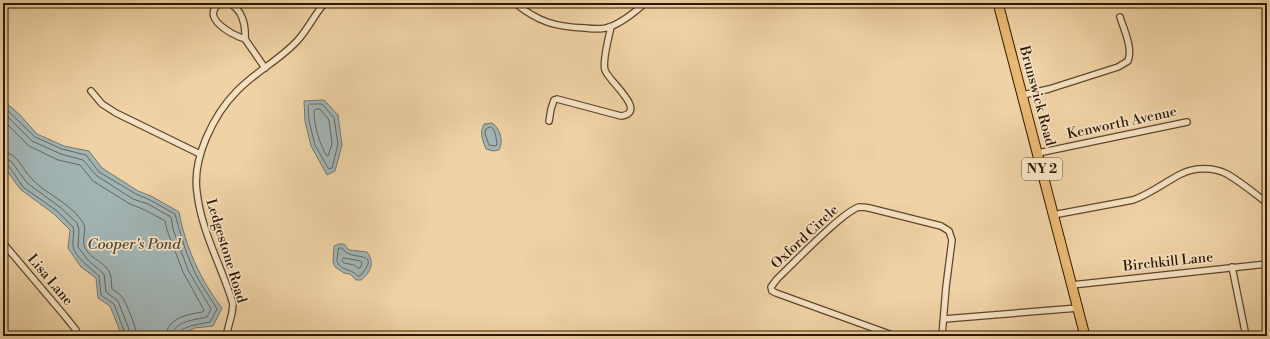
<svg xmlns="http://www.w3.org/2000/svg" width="1270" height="339" font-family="'Libre Bodoni',serif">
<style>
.water{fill:#a1b4b4;stroke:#73766c}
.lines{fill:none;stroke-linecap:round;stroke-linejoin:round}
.shore{stroke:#68665a;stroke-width:1}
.minor-casing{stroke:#5e4629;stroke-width:8}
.primary-casing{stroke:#2e1800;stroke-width:11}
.minor{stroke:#f5e2c4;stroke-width:5.5}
.primary{stroke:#e8b972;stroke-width:9}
.labels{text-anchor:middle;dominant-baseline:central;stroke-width:3.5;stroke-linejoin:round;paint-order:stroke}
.shield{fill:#f5e2c4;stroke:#6a553b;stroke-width:1}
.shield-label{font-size:13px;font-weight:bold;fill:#2e1800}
.street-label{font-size:14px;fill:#2e1800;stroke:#f5e2c4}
.water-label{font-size:15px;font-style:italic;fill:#504736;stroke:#f5e2c4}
</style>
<rect width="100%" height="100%" fill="#efd2a5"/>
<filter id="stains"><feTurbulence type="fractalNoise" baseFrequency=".005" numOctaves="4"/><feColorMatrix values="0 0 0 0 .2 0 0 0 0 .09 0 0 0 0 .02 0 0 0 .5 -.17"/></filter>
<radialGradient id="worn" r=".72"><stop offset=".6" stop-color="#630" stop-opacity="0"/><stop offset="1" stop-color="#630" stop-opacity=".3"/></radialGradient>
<g class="water">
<path d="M3 100 20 115 37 134 64 146 89 151 102 168 138 191 151 196 179 212C185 246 201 281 222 308L213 326 195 328 177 336H122L110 306 98 298 96 278 81 267 68 248 70 230 54 214 20 189 3 165Z"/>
<path d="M324 100 338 115 342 145 335 171 327 175 311 146 305 121 304 101Z"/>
<path d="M492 123C500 128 504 141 499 150L493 151 486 149C483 141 479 133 484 124Z"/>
<path d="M339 244H344L349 250 367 252C375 263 371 272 361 280H356L350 274 344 273 335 267 333 262 334 246Z"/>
</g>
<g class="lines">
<g class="shore">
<path d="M310 104H322L334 118 338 144 332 168 330 169 328 168 315 145 309 121 308 106Z"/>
<path d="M3 106 35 137 62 149 86 155 99 172 136 194 150 200 175 214C180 232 185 251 193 268 199 283 209 295 217 309L210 322C201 324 179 326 177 336"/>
<path d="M316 109H320L329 120 332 144 328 156 326 155C319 141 314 127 314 111Z"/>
<path d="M3 112 32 141 61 154 83 160 97 176 133 199 148 204 171 217 173 229 188 270 211 309 207 317C195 320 173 321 172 336"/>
<path d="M3 120 29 146 58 160 80 165 93 181 130 204 145 210 165 221 167 230 183 272 204 310 203 312C188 314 167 318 166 336"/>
<path d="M491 127C496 130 496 139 497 144L496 146 489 145 485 134 486 129Z"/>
<path d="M3 152C18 153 22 169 31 178 45 194 68 201 82 221 88 229 82 236 84 245 87 257 103 261 109 271 112 276 111 283 112 289 115 291 119 293 122 297 126 302 137 329 137 336"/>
<path d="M3 158 11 161 27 183 60 207 77 223 79 230 78 247 88 260 104 274 106 292 118 301 130 332 131 336"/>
<path d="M3 163 8 165 23 187 57 211 73 227C75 233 72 240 73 246 74 257 92 269 99 276L101 295 114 304 126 336"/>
<path d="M339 248H342C343 249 346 253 347 253 357 259 381 252 360 276H358C351 269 345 271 339 265L337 261Z"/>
<path d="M344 258 361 261 362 264 360 268H358L354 265 344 263 342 261Z"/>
</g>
<g class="minor-casing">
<g id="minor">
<path d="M220 3C199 18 233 35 245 39 246 25 242 8 228 3"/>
<path d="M515 3C538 22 556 27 585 28 593 29 602 30 609 27 622 23 635 12 645 3"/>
<path d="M3 4 5 3"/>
<path d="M245 39 265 68"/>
<path d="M91 91 102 104 116 113 200 154"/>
<path d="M1023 95 1049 89 1118 67 1128 61C1133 48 1124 30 1120 17"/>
<path d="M549 121 551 109 554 100 557 99 621 116C649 112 608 81 605 70 602 62 609 36 611 27"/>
<path d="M1038 153 1187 122"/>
<path d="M1053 215 1133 200C1150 194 1165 182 1181 174 1194 167 1214 167 1227 174 1241 182 1254 193 1267 203"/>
<path d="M3 243 64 315 76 330V336"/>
<path d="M1232 267 1246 336"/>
<path d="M1072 285 1267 264"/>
<path d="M944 319 1078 308"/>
<path d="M226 336 232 313 233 304C222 267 201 231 197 192 192 158 214 114 237 91 255 72 280 60 298 40 308 29 314 15 324 4"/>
<path d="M895 336 776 293 772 291 771 287 777 279C793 264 842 212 859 207 862 207 865 207 869 208L941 226 949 231 952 240 946 287 942 336"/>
</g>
</g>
<g class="primary-casing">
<path id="primary" d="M998 3 1085 336"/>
</g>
<use href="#minor" class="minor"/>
<use href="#primary" class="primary"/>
</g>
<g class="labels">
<rect class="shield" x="1022" y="158" width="40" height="22" rx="3"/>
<g class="shield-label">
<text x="1042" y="169">NY 2</text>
</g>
<g class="street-label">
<text transform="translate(1037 96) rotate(75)">Brunswick Road</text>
<text transform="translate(1122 123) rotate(-12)">Kenworth Avenue</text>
<text transform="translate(805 237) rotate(-43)">Oxford Circle</text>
<text transform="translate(226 251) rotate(73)">Ledgestone Road</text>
<text transform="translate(1168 262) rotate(-6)">Birchkill Lane</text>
<text transform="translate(50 280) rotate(50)">Lisa Lane</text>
</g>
<g class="water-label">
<text x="134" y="244">Cooper's Pond</text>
</g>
</g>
<rect width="1270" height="339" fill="none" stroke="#efd2a5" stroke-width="16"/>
<rect x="4" y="4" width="1262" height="331" fill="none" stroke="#2e1800" stroke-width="2"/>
<rect x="8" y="8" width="1254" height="323" fill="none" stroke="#2e1800"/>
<rect width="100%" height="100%" filter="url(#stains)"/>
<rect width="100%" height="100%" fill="url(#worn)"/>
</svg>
